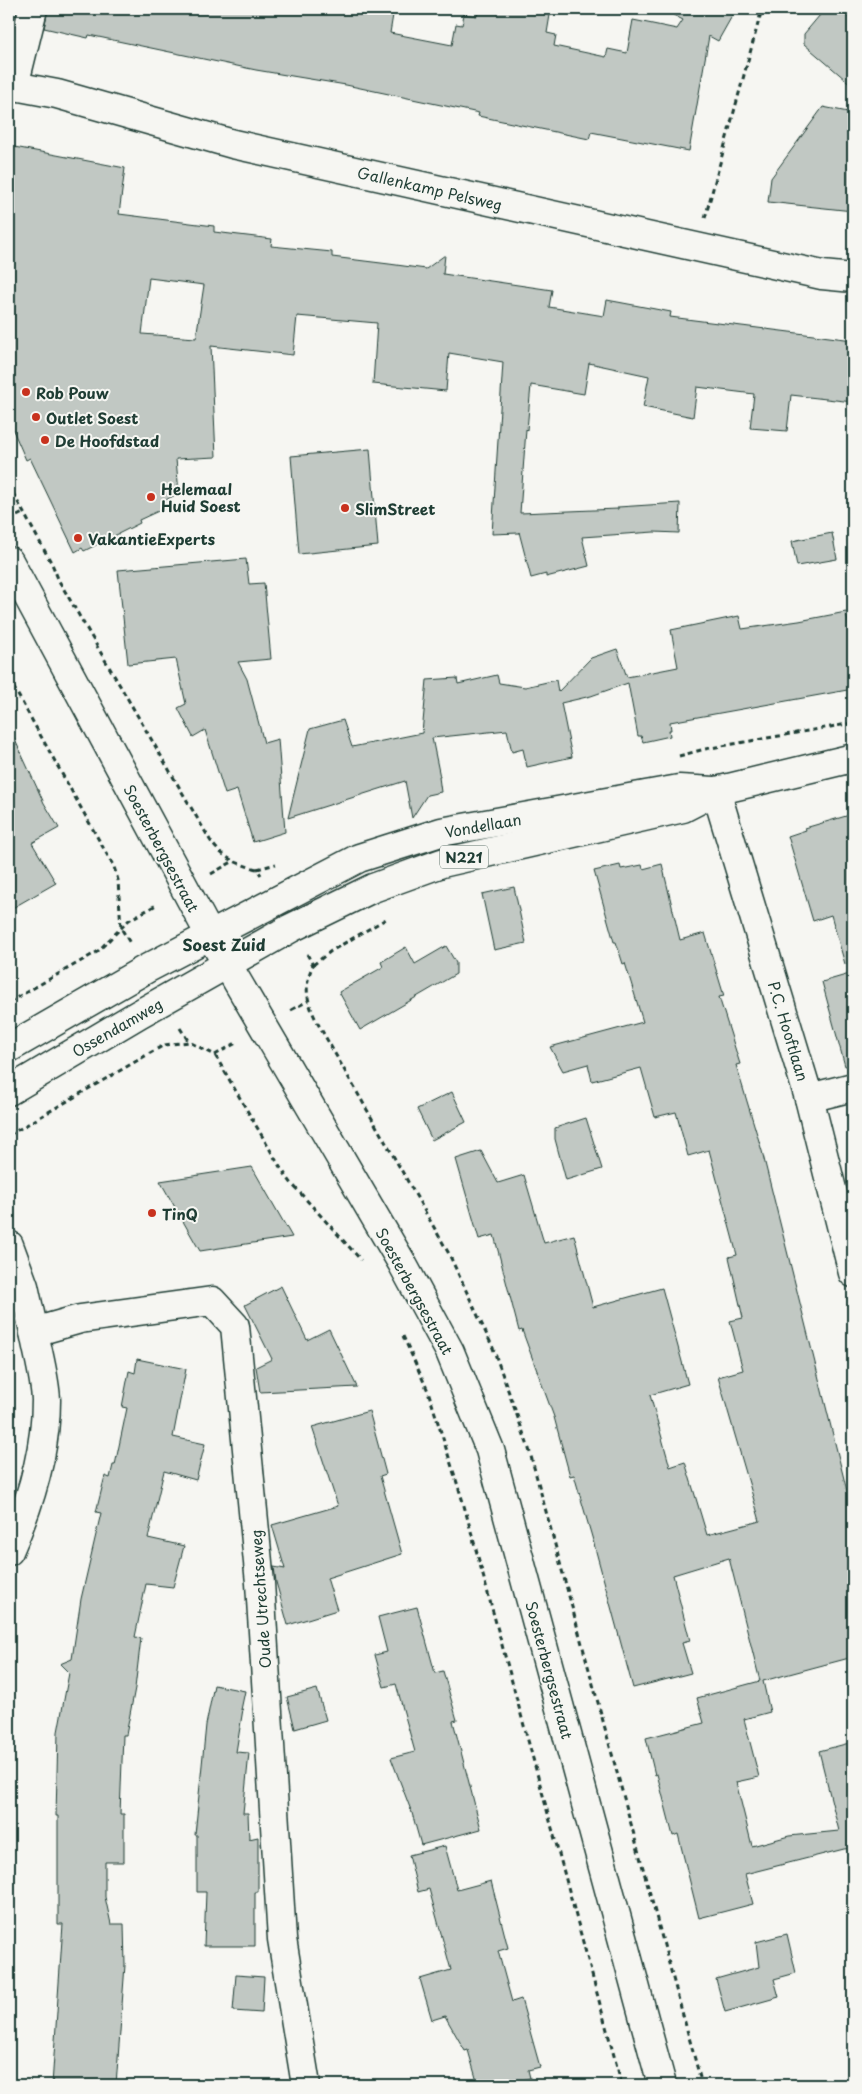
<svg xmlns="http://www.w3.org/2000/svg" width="862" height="2094" font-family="'Playpen Sans',sans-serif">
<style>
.building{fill:#c1c8c3;stroke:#1f3d34;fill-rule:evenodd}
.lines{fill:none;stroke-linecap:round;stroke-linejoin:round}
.minor-casing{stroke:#1f3d34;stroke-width:31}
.tertiary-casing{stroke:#1f3d34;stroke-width:31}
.secondary-casing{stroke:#1f3d34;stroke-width:31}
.primary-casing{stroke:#1f3d34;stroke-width:31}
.path{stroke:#1f3d34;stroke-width:3;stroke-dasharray:5 4;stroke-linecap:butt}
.minor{stroke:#f6f6f2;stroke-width:28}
.tertiary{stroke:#f6f6f2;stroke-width:28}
.secondary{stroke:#f6f6f2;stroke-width:28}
.primary{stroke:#f6f6f2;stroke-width:28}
.poi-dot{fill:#c8321e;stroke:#f6f6f2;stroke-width:2}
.labels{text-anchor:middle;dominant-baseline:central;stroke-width:4;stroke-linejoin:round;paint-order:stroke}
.shield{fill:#f6f6f2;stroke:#60746d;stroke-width:1}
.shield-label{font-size:14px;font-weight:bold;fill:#1f3d34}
.street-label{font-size:15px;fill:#1f3d34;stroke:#f6f6f2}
.poi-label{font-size:15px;font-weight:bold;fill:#1f3d34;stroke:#f6f6f2;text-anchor:start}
.neighbourhood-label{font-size:16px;font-weight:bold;fill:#1f3d34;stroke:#f6f6f2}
</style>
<rect width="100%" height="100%" fill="#f6f6f2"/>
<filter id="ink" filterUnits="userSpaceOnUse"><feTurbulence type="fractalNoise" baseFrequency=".02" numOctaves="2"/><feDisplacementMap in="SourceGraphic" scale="10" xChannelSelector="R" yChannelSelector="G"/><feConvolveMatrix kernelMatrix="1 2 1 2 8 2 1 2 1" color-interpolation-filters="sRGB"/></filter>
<g filter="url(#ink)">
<g class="building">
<path d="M48 9H394L390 33 452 45 456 24 462 25 464 14 477 16 479 9H524L550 15 547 33 556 35 554 46 606 57 608 49 627 53 633 20 677 29 683 20 662 9H736L718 41 709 36 689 151 591 132 589 139 478 116 479 113 346 85 256 70 89 35 88 38 44 28Z"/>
<path d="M825 9H839L853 21V86L804 44V34Z"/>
<path d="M823 107 853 113V211L768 202 771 178Z"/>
<path d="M9 146 125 168 119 214 214 226V232L272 239 271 246 332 252V257L389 264 426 269 445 255 443 274 552 290 549 307 604 316 607 300 671 312 670 317 853 340V402L791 395 787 431 750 428 754 394 697 387 693 417 643 407 649 376 589 363 584 394 531 385 527 430 526 429 520 513 618 509V507L680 503 679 533 654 532 582 537 589 566 546 577V574L531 578 519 532V533L492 534 503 362 449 353 446 391 373 384 377 323 297 316 293 355 211 346 216 457 176 459 179 493 164 501 167 507 139 520 140 523 84 551 82 548 75 552 30 458 26 460 9 421ZM149 278 204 285 196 338 142 334Z"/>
<path d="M370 449 378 546 299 554 291 456Z"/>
<path d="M832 533 837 559 797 566 792 541Z"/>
<path d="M246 559 249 584 264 583 271 659 238 662 247 679 264 743 278 739 285 832 253 842 237 790 225 794 205 730 193 737 178 708 186 704 176 659 128 664 118 570Z"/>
<path d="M846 612 853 650V689L670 722 671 730H669L670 736 643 742 641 736H638L628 683 591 696 561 703 572 757 527 767 523 749 512 752 507 730 432 738 440 777H439L441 792 427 795 412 818 405 781 288 818 310 729 343 720 352 747 422 733 427 680 457 678 458 684 497 675 499 683 525 687 556 680 558 692 591 658 617 649 627 677 678 667 671 630 739 616 742 629 799 621Z"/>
<path d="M9 727 44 803 59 828 32 843 56 883 9 910Z"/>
<path d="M853 814V963L845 964 831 915 813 921 788 836 806 830 805 828Z"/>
<path d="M662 864 680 940 705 933 724 996 719 997 740 1064 736 1065 762 1151 853 1515V1657L763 1681 770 1712 744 1719 759 1777 736 1782 752 1846 789 1836 839 1831 819 1751 853 1742V1848L844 1849 745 1874 753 1904 699 1918 678 1834 673 1836 657 1774 655 1775 646 1738 704 1723 697 1698 760 1681 729 1558 673 1575 690 1641 682 1643 691 1673 633 1688 594 1544 574 1475 570 1476 554 1417 522 1330 519 1331 494 1235 479 1239 456 1159 481 1151 498 1183 524 1175 544 1243 574 1235 593 1307 662 1288 688 1384 650 1395 670 1467 685 1462 707 1535 760 1521 718 1377 743 1370 730 1321 743 1318 729 1257 737 1255 709 1150 688 1156 676 1112 655 1117 641 1068 592 1081 588 1064 563 1071 550 1047 643 1022 625 963 623 964 616 942H614L594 871 620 865 621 869 642 865 643 869Z"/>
<path d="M514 887 526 943 494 950 482 894Z"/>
<path d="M446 946 456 963V974L360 1030 339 992 383 967 381 962 406 947 415 964Z"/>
<path d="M853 973V1065L845 1066 822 982Z"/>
<path d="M452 1092 466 1122 432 1140 417 1109Z"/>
<path d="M586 1118 602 1169 566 1180 555 1139V1128Z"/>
<path d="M252 1167 292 1237 200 1251 160 1181Z"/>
<path d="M281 1286 307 1340 329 1329 357 1387 260 1392 256 1367 272 1359 245 1305Z"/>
<path d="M137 1359 186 1369 173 1437 205 1444 196 1480 164 1471 148 1538 184 1546 173 1587 146 1584 135 1637 141 1638 135 1688 126 1735H123L120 1814H124V1862H105V1897L111 1924H124L125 1965 116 2085H52L63 1924H58V1816H56L58 1732 69 1673 60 1664 72 1659 81 1599 101 1513 96 1512 105 1476 110 1478 113 1465H115L127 1408 122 1407 129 1371 135 1373Z"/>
<path d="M369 1411 386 1474 380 1476 402 1554 327 1578 337 1610 288 1625 276 1582 274 1567 285 1569 272 1525 338 1506 312 1427Z"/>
<path d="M417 1607 435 1673 443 1671 457 1720 453 1721 481 1829 421 1845 412 1813 391 1758 415 1752 396 1684 384 1687 375 1655 387 1652 378 1617Z"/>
<path d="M214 1685 245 1691 241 1710 243 1709 236 1752 249 1753 243 1813H248L249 1839 258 1837V1892H255V1946H204L206 1892H197V1835H195L206 1725Z"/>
<path d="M317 1689 326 1720 295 1729 287 1697Z"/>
<path d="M445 1846 457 1890 491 1881 508 1948 498 1951 512 2002 521 1999 540 2067 528 2070 530 2078 503 2085H478L468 2050 465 2051 445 2016 432 2020 420 1979 451 1970 429 1889 418 1892 409 1855Z"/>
<path d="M787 1934 796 1973 774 1979 779 1997 725 2012 716 1979 759 1967 756 1942Z"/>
<path d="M236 1975 264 1977 262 2013 233 2011Z"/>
</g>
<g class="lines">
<g class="minor-casing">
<g id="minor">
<path d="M9 85 57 94 233 144 822 275 853 278"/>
<path d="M14 86 33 9"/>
<path d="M716 791 809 1098 853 1273"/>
<path d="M809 1098 853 1087"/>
<path d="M9 1245 24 1286 34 1332"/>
<path d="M9 1551C30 1504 46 1452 46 1400 45 1378 38 1354 34 1332L80 1319 212 1301 235 1326 260 1583 282 1939 306 2085"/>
</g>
</g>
<g class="tertiary-casing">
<path id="tertiary" d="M9 561 210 935"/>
</g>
<g class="secondary-casing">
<path id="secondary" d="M210 935 402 1263 450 1352 490 1450 662 2085"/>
</g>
<g class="primary-casing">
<g id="primary">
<path d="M9 1048 146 969 359 858 441 832 679 789 714 791"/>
<path d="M9 1091 139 1014 291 928 373 888 442 863 683 808 716 791 853 758"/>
</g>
</g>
<g class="path">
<path d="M705 218 762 9"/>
<path d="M9 486 52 564 59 581 210 840C222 858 237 864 257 869L261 875"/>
<path d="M9 520 23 513"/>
<path d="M9 679 114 867 118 880 121 928 130 943"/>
<path d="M679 756 705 749 853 723"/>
<path d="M257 869 276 864"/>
<path d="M211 874 232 862"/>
<path d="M307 954 313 965C303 986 307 1002 317 1022L448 1252 493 1348 529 1449 702 2085"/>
<path d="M313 965 331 951 386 919"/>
<path d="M9 1002 97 952 129 920 158 904"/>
<path d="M291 1010 308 1001"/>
<path d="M180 1028 189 1042"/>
<path d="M215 1055 236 1043"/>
<path d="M9 1135 164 1045 189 1042 215 1055 280 1167 292 1184 361 1260"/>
<path d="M403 1336 428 1391 463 1502 622 2085"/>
</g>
<use href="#minor" class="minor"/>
<use href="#tertiary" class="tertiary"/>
<use href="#secondary" class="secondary"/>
<use href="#primary" class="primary"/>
</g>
</g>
<g class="poi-dot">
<circle cx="26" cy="392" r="5"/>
<circle cx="36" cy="417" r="5"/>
<circle cx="45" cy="440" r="5"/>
<circle cx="151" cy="497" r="5"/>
<circle cx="345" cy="508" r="5"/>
<circle cx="78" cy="538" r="5"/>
<circle cx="152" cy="1213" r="5"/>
</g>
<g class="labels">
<rect class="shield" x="440" y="845.5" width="48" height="23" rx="4"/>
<g class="shield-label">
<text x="464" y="857">N221</text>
</g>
<g class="street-label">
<text transform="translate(430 188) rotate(13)">Gallenkamp Pelsweg</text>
<text transform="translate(483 825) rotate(-10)">Vondellaan</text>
<text transform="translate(162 848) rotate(62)">Soesterbergsestraat</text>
<text transform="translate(117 1027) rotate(-30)">Ossendamweg</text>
<text transform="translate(789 1031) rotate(73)">P.C. Hooftlaan</text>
<text transform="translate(415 1291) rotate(61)">Soesterbergsestraat</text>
<text transform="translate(260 1599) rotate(-94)">Oude Utrechtseweg</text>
<text transform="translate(550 1670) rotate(75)">Soesterbergsestraat</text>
</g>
<g class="poi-label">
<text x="36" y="392">Rob Pouw</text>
<text x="46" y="417">Outlet Soest</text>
<text x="55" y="440">De Hoofdstad</text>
<text x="161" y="488">Helemaal<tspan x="161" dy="17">Huid Soest</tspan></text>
<text x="355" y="508">SlimStreet</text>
<text x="88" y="538">VakantieExperts</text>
<text x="162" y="1213">TinQ</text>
</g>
<g class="neighbourhood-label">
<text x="224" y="944">Soest Zuid</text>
</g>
</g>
<rect width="862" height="2094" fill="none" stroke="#f6f6f2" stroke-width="30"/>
<rect x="15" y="15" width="832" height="2064" fill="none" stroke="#1f3d34" stroke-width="2" filter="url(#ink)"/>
</svg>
